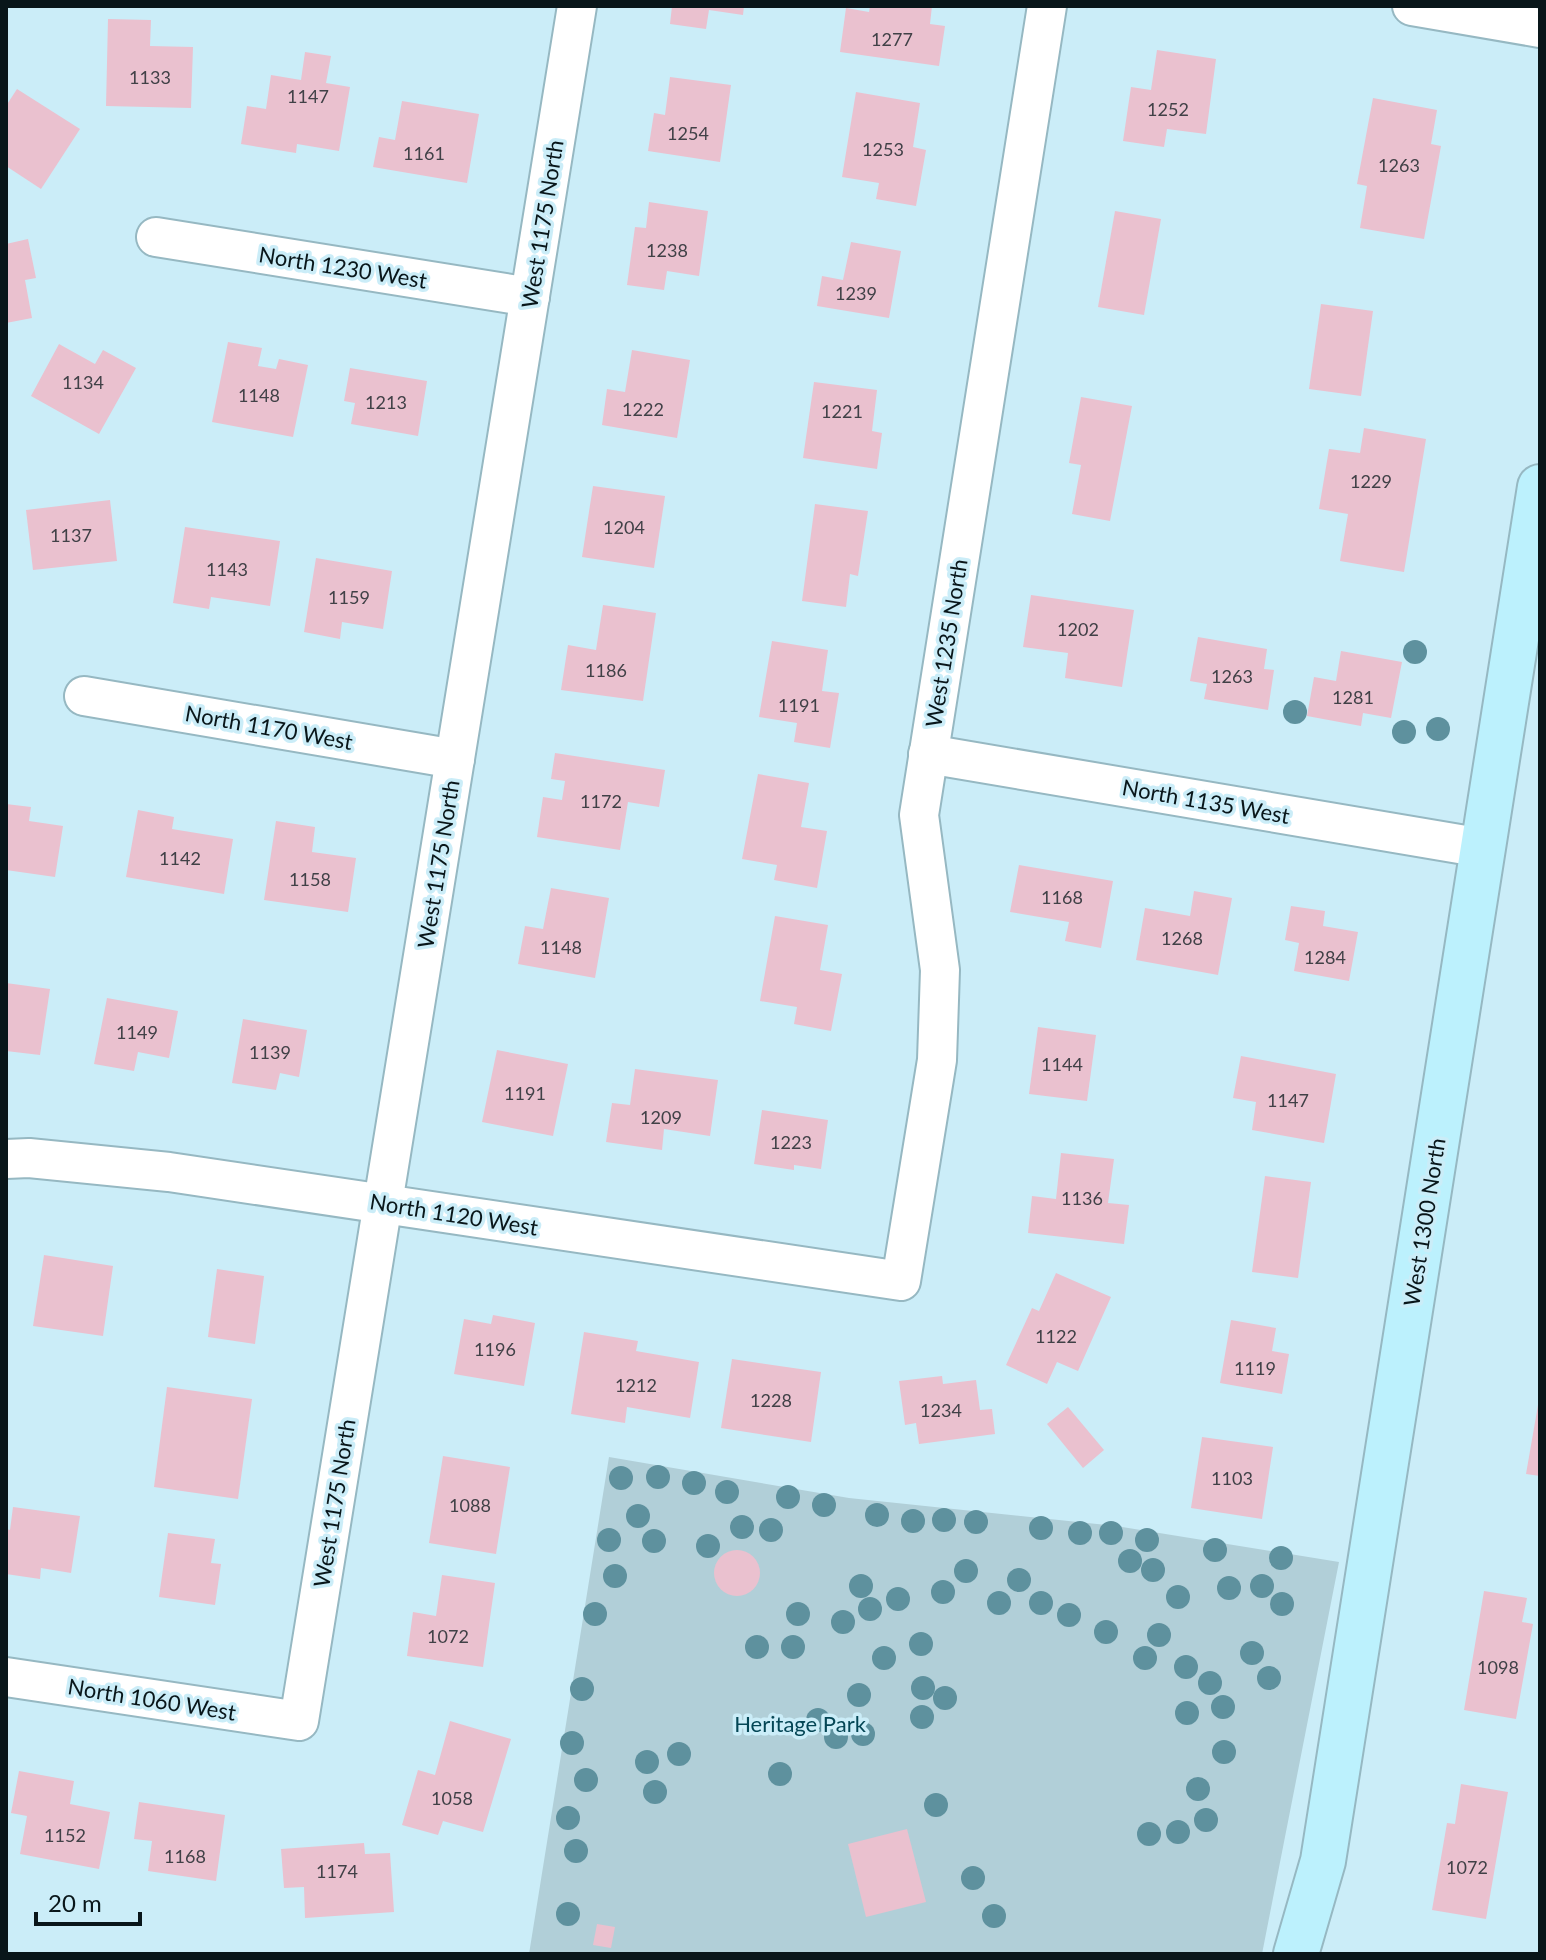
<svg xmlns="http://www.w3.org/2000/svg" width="1546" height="1960" font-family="Lato,sans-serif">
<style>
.green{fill:#b1cfd8}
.building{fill:#eac1cf}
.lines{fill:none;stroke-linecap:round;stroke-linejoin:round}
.street-casing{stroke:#96b8c2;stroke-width:42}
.secondary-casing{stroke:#96b8c2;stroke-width:48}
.street{stroke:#fff;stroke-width:38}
.secondary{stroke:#bcf1fd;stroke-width:44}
.tree{fill:#5e919e}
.labels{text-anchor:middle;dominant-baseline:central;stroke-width:7;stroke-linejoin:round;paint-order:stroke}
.number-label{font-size:18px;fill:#414147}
.street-label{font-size:22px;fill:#09161a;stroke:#cbedf8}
.park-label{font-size:22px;fill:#044655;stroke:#cbedf8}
</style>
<rect width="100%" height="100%" fill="#cbedf8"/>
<path class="green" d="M609 1457 849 1498 1116 1526 1339 1562 1262 1954H529Z"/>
<g class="building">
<path d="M672 6H744L743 15 709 10 706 29 670 24Z"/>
<path d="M870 6H932L930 24 945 26 939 66 840 52 846 8 869 12Z"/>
<path d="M108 19 151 20 150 46 193 47 191 108 106 106Z"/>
<path d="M1157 50 1216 59 1206 134 1167 129 1164 147 1123 141 1131 87 1151 90Z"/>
<path d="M305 52 331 56 326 83 350 87 339 151 297 144 296 153 241 144 247 106 266 109 271 75 301 80Z"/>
<path d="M670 77 731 85 720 162 648 151 654 113 665 115Z"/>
<path d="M17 89 80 129 41 189 6 166V106Z"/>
<path d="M856 92 920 103 913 147 926 150 916 206 876 199 879 183 842 177Z"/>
<path d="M1373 98 1437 110 1431 144 1441 146 1424 239 1360 228 1367 186 1357 184Z"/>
<path d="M402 101 479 114 467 183 373 167 379 137 395 140Z"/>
<path d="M649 202 708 211 699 276 667 271 664 290 627 285 635 227 646 228Z"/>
<path d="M1115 211 1161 219 1144 315 1098 307Z"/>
<path d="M28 239 36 278 25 280 32 318 6 323V244Z"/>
<path d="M851 242 901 251 889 318 817 306 822 276 843 280Z"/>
<path d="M1321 304 1373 311 1361 396 1309 389Z"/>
<path d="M228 342 262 348 258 366 276 369 279 359 308 365 293 437 212 422Z"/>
<path d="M59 344 95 364 103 350 136 368 99 434 31 396Z"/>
<path d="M632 350 690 360 677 438 602 425 607 389 625 392Z"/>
<path d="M350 368 427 381 418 436 351 424 355 403 344 401Z"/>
<path d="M814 382 877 390 872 431 882 433 877 469 803 458Z"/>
<path d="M1081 397 1132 406 1110 521 1072 514 1081 465 1069 463Z"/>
<path d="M1364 428 1426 439 1404 572 1340 561 1348 514 1319 509 1329 449 1360 453Z"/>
<path d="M593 486 665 496 654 568 582 557Z"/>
<path d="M110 500 117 561 33 570 26 510Z"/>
<path d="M815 504 868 511 858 576 850 574 846 607 802 601Z"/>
<path d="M185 527 280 541 270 606 211 597 209 609 173 603Z"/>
<path d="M316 558 392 571 383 629 342 622 340 639 304 632Z"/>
<path d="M1031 595 1134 610 1122 687 1065 678 1068 653 1023 647Z"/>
<path d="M603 605 656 613 643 701 561 690 568 645 596 650Z"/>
<path d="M1198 637 1267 649 1264 669 1274 670 1268 710 1204 699 1207 684 1190 681Z"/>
<path d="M772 641 828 650 822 691 839 693 830 748 794 742 797 723 759 717Z"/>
<path d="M1341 651 1402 662 1391 718 1363 713 1361 726 1307 716 1314 677 1336 681Z"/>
<path d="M555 753 665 770 659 807 628 802 620 850 537 837 543 797 562 800 565 781 551 779Z"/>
<path d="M758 774 809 783 801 827 827 831 817 888 774 880 777 865 742 859Z"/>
<path d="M6 804 31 807 29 821 63 826 55 877 6 870Z"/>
<path d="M138 810 174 817 172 829 233 839 224 894 126 877Z"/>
<path d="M276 821 315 827 312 852 356 858 348 912 264 900Z"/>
<path d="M1019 865 1113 881 1101 948 1065 941 1069 922 1010 912Z"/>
<path d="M551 888 609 898 595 978 518 964 525 926 543 929Z"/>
<path d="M1194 891 1232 898 1218 975 1136 960 1145 908 1190 916Z"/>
<path d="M1291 906 1325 911 1323 926 1358 932 1349 981 1294 971 1299 943 1285 940Z"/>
<path d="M775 916 828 925 820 970 842 974 831 1031 794 1024 797 1007 760 1001Z"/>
<path d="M6 983 50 989 40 1055 6 1051Z"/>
<path d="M107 998 178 1011 169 1058 138 1052 134 1071 94 1064Z"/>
<path d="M243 1019 307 1030 299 1077 280 1073 276 1090 232 1083Z"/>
<path d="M1038 1027 1096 1035 1087 1101 1029 1094Z"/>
<path d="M497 1050 568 1064 553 1136 482 1122Z"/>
<path d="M1241 1056 1336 1074 1324 1143 1252 1130 1256 1102 1233 1098Z"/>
<path d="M635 1069 718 1080 710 1136 664 1129 662 1150 606 1142 612 1103 630 1105Z"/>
<path d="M762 1110 828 1120 821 1169 794 1165V1170L754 1164Z"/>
<path d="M1061 1153 1114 1159 1108 1203 1129 1205 1124 1244 1028 1233 1032 1196 1056 1199Z"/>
<path d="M1265 1176 1311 1182 1298 1278 1252 1272Z"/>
<path d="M44 1255 113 1266 103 1336 33 1326Z"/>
<path d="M217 1269 264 1276 255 1344 208 1337Z"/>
<path d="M1056 1273 1111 1297 1078 1371 1057 1362 1047 1384 1006 1365 1032 1308 1039 1311Z"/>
<path d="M493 1315 535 1323 524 1386 454 1374 464 1319 491 1324Z"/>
<path d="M1231 1320 1276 1328 1272 1351 1289 1354 1282 1394 1220 1383Z"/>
<path d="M584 1332 638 1341 636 1351 699 1362 690 1418 627 1407 625 1423 571 1414Z"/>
<path d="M732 1359 821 1372 811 1442 721 1428Z"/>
<path d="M942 1376 943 1384 976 1380 980 1410 992 1409 995 1434 919 1444 916 1423 905 1425 899 1381Z"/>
<path d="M167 1387 252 1399 238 1499 154 1487Z"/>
<path d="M1538 1405H1540V1476L1526 1474Z"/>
<path d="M1068 1407 1104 1450 1083 1468 1047 1424Z"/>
<path d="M1202 1437 1273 1447 1262 1519 1191 1508Z"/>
<path d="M443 1456 510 1467 496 1554 429 1543Z"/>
<path d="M13 1507 80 1516 71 1573 41 1568 40 1579 6 1574V1529L10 1530Z"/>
<path d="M168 1533 215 1539 211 1563 221 1564 215 1605 159 1597Z"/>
<circle cx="737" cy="1573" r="23"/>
<path d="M442 1575 495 1583 483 1667 407 1656 413 1612 436 1616Z"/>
<path d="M1484 1591 1527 1598 1522 1622 1533 1624 1516 1719 1464 1710Z"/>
<path d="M450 1721 511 1739 483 1832 443 1821 438 1835 402 1825 418 1770 435 1775Z"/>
<path d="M19 1771 74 1781 70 1804 110 1812 99 1869 20 1854 27 1816 11 1813Z"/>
<path d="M1461 1784 1508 1792 1486 1919 1432 1910 1447 1823 1455 1824Z"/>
<path d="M139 1802 225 1815 216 1881 148 1871 152 1841 134 1839Z"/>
<path d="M907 1829 926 1902 866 1917 848 1844Z"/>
<path d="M364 1843 365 1854 390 1853 394 1912 305 1918 304 1887 284 1888 281 1849Z"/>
<path d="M597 1924 615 1927 611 1948 593 1945Z"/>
</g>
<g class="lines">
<g class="street-casing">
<g id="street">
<path d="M1412 6 1540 28"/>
<path d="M156 237 530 297"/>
<path d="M84 696 455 759"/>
<path d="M928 754 1483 848"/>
<path d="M6 1159 29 1158 169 1172 901 1281 937 1060 940 970 919 815 1047 6"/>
<path d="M6 1677 299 1721 577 6"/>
</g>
</g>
<g class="secondary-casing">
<path id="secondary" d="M1296 1954 1323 1861 1540 487"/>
</g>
<use href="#street" class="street"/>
<use href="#secondary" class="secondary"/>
</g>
<g class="tree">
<circle cx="1415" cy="652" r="12"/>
<circle cx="1295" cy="712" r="12"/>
<circle cx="1438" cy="729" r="12"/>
<circle cx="1404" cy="732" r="12"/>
<circle cx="658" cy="1477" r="12"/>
<circle cx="621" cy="1478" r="12"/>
<circle cx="694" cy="1483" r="12"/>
<circle cx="727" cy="1492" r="12"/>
<circle cx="788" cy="1497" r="12"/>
<circle cx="824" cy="1505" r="12"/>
<circle cx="877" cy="1515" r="12"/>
<circle cx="638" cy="1516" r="12"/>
<circle cx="944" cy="1520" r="12"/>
<circle cx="913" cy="1521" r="12"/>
<circle cx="976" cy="1522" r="12"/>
<circle cx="742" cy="1527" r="12"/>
<circle cx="1041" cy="1528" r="12"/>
<circle cx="771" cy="1530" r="12"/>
<circle cx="1080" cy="1533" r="12"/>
<circle cx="1111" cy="1533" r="12"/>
<circle cx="609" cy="1540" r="12"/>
<circle cx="1147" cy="1540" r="12"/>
<circle cx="654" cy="1541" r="12"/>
<circle cx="708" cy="1546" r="12"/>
<circle cx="1215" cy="1550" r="12"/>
<circle cx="1281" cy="1558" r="12"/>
<circle cx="1130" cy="1561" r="12"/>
<circle cx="1153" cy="1570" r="12"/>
<circle cx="966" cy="1571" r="12"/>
<circle cx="615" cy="1576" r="12"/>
<circle cx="1019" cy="1580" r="12"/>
<circle cx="861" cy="1586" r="12"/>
<circle cx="1262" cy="1586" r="12"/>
<circle cx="1229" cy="1588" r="12"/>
<circle cx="943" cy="1592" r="12"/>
<circle cx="1178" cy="1597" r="12"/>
<circle cx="898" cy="1599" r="12"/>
<circle cx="999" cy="1603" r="12"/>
<circle cx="1041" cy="1603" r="12"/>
<circle cx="1282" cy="1604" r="12"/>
<circle cx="870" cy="1609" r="12"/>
<circle cx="595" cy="1614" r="12"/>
<circle cx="798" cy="1614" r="12"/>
<circle cx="1069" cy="1615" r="12"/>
<circle cx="843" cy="1622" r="12"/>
<circle cx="1106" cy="1632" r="12"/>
<circle cx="1159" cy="1635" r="12"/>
<circle cx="921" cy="1644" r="12"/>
<circle cx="757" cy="1647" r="12"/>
<circle cx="793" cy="1647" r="12"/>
<circle cx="1252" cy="1653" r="12"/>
<circle cx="884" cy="1658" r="12"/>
<circle cx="1145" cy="1658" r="12"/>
<circle cx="1186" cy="1667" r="12"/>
<circle cx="1269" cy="1678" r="12"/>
<circle cx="1210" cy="1683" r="12"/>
<circle cx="923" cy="1688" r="12"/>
<circle cx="582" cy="1689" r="12"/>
<circle cx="859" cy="1695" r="12"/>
<circle cx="945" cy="1698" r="12"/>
<circle cx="1223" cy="1707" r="12"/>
<circle cx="1187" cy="1713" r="12"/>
<circle cx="922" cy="1717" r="12"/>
<circle cx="818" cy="1720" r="12"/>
<circle cx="863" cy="1734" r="12"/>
<circle cx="836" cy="1737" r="12"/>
<circle cx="572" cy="1743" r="12"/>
<circle cx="1224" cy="1752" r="12"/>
<circle cx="679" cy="1754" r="12"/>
<circle cx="647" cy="1762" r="12"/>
<circle cx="780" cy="1774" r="12"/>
<circle cx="586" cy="1780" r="12"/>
<circle cx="1198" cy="1789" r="12"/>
<circle cx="655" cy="1792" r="12"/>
<circle cx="936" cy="1805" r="12"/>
<circle cx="568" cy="1818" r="12"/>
<circle cx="1206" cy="1820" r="12"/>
<circle cx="1178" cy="1832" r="12"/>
<circle cx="1149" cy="1834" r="12"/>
<circle cx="576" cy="1851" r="12"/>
<circle cx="973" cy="1878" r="12"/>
<circle cx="568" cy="1914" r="12"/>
<circle cx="994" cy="1916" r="12"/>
</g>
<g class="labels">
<g class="number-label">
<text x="892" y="39">1277</text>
<text x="150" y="77">1133</text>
<text x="308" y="96">1147</text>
<text x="1168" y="109">1252</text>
<text x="688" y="133">1254</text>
<text x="883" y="149">1253</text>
<text x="424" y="153">1161</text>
<text x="1399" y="165">1263</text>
<text x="667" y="250">1238</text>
<text x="856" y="293">1239</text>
<text x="83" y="382">1134</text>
<text x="259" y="395">1148</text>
<text x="386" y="402">1213</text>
<text x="643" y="409">1222</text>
<text x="842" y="411">1221</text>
<text x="1371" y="481">1229</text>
<text x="624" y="527">1204</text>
<text x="71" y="535">1137</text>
<text x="227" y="569">1143</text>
<text x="349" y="597">1159</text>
<text x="1078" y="629">1202</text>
<text x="606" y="670">1186</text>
<text x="1232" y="676">1263</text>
<text x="1353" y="697">1281</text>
<text x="799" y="705">1191</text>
<text x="601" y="801">1172</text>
<text x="180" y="858">1142</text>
<text x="310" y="879">1158</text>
<text x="1062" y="897">1168</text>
<text x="1182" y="938">1268</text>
<text x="561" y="947">1148</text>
<text x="1325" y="957">1284</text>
<text x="137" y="1032">1149</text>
<text x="270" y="1052">1139</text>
<text x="1062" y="1064">1144</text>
<text x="525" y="1093">1191</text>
<text x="1288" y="1100">1147</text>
<text x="661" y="1117">1209</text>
<text x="791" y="1142">1223</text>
<text x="1082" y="1198">1136</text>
<text x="1056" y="1336">1122</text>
<text x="495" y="1349">1196</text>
<text x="1255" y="1368">1119</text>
<text x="636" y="1385">1212</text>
<text x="771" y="1400">1228</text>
<text x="941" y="1410">1234</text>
<text x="1232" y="1478">1103</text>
<text x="470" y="1505">1088</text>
<text x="448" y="1636">1072</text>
<text x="1498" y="1667">1098</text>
<text x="452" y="1798">1058</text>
<text x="65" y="1835">1152</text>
<text x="185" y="1856">1168</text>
<text x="1467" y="1867">1072</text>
<text x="337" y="1871">1174</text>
</g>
<g class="street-label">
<text transform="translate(542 224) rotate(-81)">West 1175 North</text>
<text transform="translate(343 267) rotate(9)">North 1230 West</text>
<text transform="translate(946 643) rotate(-81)">West 1235 North</text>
<text transform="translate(269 727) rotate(10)">North 1170 West</text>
<text transform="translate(1206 801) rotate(10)">North 1135 West</text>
<text transform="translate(438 864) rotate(-81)">West 1175 North</text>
<text transform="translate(454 1214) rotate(9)">North 1120 West</text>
<text transform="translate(1424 1222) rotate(-81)">West 1300 North</text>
<text transform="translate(334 1503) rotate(-81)">West 1175 North</text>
<text transform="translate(152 1699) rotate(9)">North 1060 West</text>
</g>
<g class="park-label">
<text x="800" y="1723">Heritage Park</text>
</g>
</g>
<rect width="1546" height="1960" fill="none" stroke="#09161a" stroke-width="16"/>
<path d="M36 1912v12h104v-12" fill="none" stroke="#09161a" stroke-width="4"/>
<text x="48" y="1912" font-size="24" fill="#09161a" stroke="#cbedf8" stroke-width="6" paint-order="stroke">20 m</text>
</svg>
